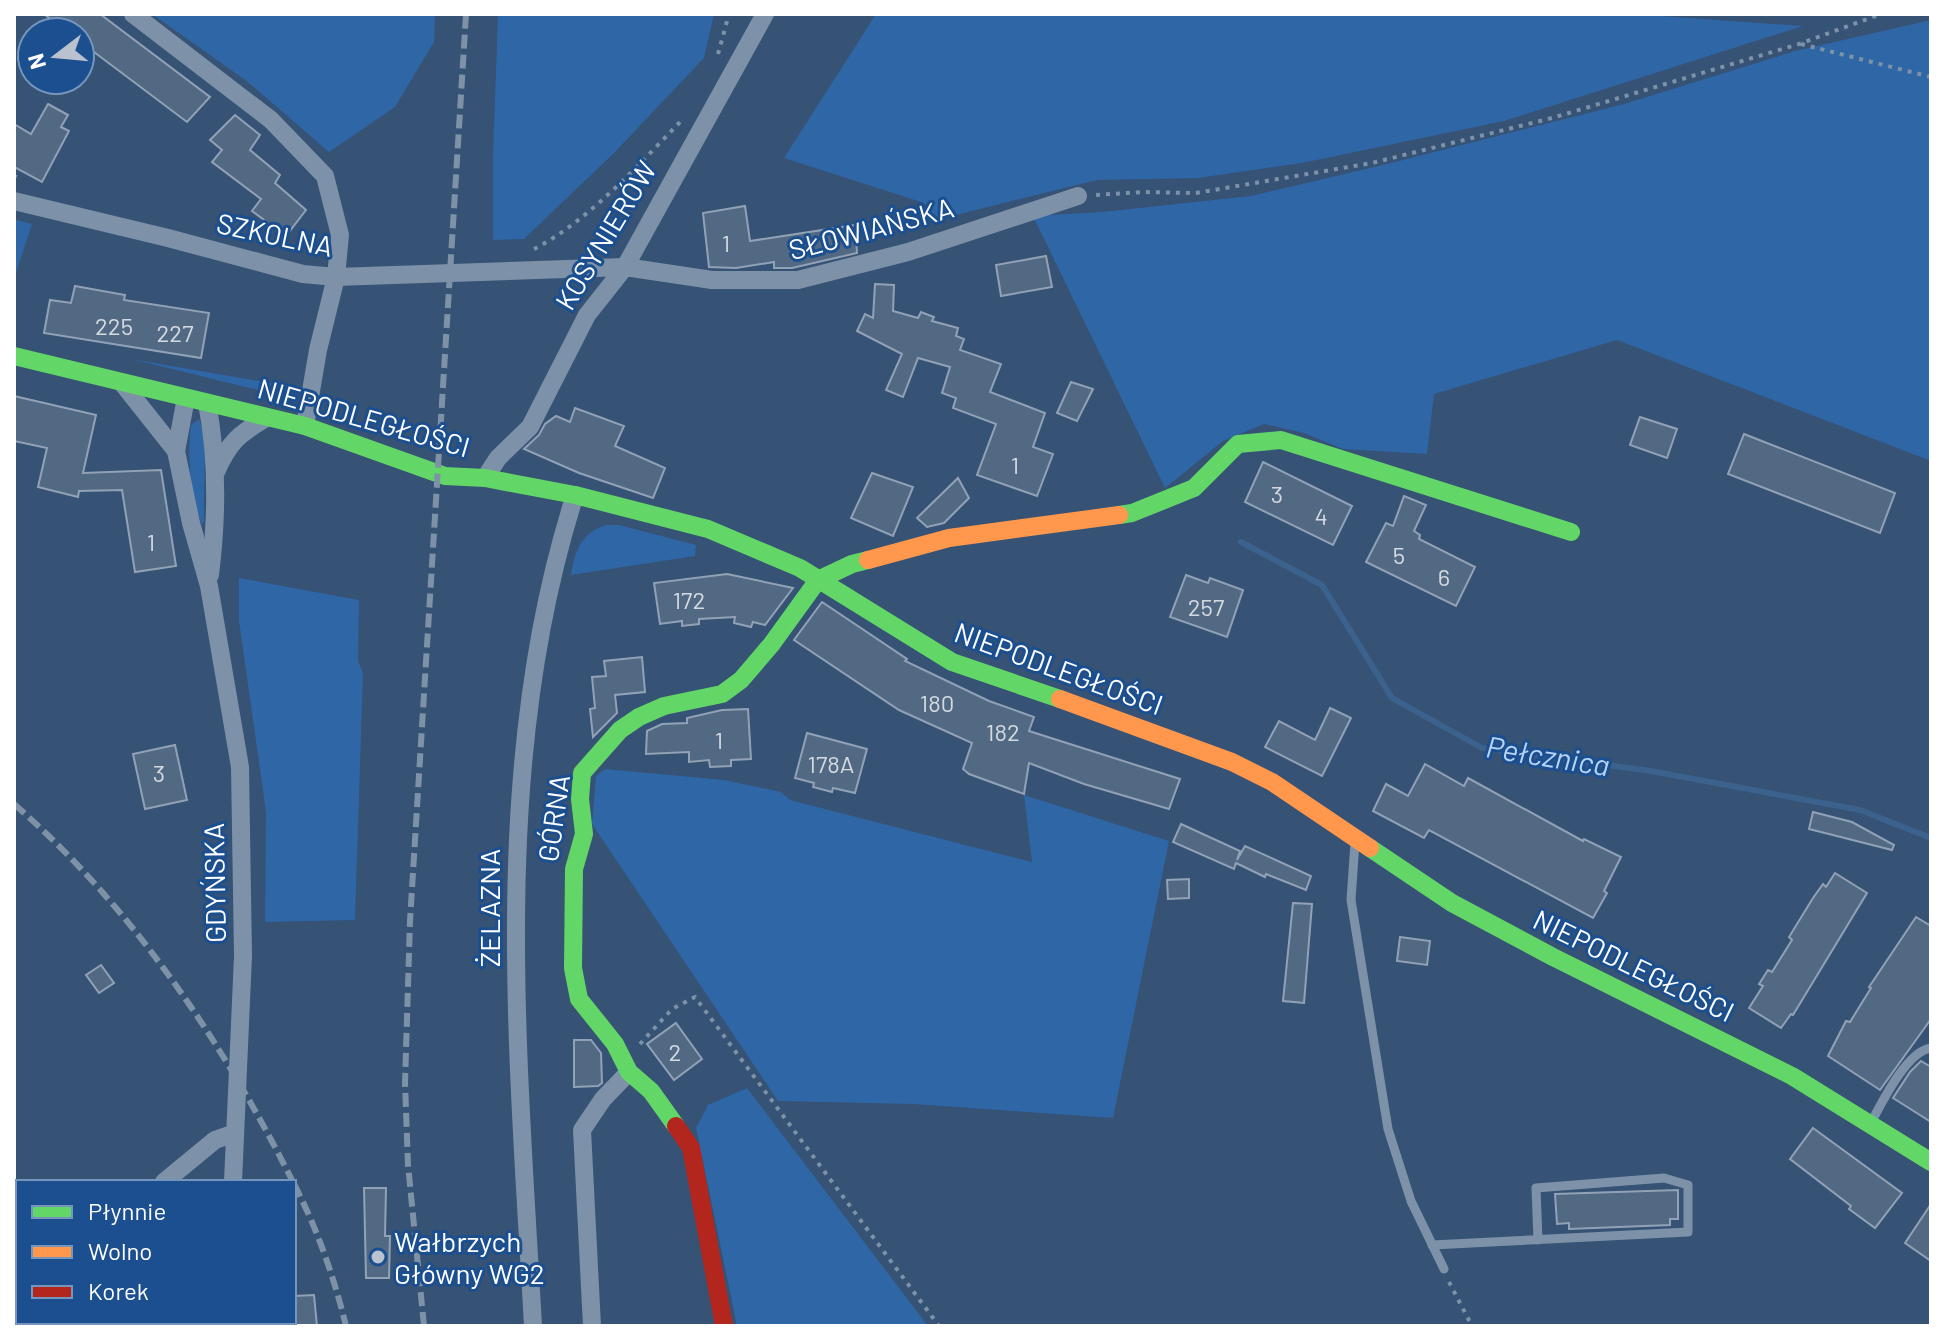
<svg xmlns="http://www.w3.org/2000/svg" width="1945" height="1340" font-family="Barlow,sans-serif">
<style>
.green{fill:#2f66a5}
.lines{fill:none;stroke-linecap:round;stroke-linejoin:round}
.stream{stroke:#3b618d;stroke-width:6}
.building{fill:#526984;stroke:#92a2b6;stroke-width:2}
.path{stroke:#7d92a8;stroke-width:4;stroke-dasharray:4 6;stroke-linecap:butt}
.lane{stroke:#7d92a8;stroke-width:9}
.street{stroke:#7d92a8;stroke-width:18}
.fast{stroke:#63d668;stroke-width:18}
.slow{stroke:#ff974d;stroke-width:18}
.jam{stroke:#b3261e;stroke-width:18}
.rail{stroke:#7e92a7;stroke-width:6;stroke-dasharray:14 6;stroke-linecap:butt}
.poi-dot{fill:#b9c2ce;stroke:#1b4f8f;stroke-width:3}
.labels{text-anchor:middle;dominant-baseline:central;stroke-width:6;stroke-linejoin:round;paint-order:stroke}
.number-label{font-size:24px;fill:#d4dae0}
.street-label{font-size:28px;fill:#fff;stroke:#1b4f8f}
.poi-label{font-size:28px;fill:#fff;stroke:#1b4f8f;text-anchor:start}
.water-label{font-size:30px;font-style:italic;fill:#b5d3f5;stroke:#1b4f8f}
</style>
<rect width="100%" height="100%" fill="#365274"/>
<g class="green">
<path d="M152 14H435L434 42 395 107 329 152 248 82Z"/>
<path d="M498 14H714L704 58 614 153 524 239 493 240V155Z"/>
<path d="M876 14H1633L1803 26 1504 121 1302 163 1198 178 1097 180 935 220 924 203 784 158Z"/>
<path d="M1931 20V461L1617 340 1434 394 1427 454 1343 449 1304 433 1264 424 1223 441 1165 488 1033 216 1102 212 1251 196 1383 165 1624 104 1795 51Z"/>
<path d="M14 219 32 224 14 279Z"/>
<path d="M131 359 277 384 288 388 279 393H270Z"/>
<path d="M199 419 205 436 204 521 202 525C190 495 187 457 191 425Z"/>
<path d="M606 525H619L696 545 695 556 571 575C574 552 582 532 606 525Z"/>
<path d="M239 578 359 600 358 661 363 673 355 920 265 922 266 812 239 621Z"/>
<path d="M605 769 724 780 781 792 790 800 1032 862 1024 795 1169 841 1113 1118 913 1104 778 1101 592 824 596 776Z"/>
<path d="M747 1088 928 1326H737L696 1128 708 1105Z"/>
</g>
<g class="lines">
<path class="stream" d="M1241 542 1322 585 1392 698 1482 748 1651 771 1860 810 1931 838"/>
</g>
<g class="building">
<path d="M44 14H100L210 97 187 122 90 49 80 60V32H67Z"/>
<path d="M48 104 68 115 61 127 69 131 42 182 14 167V124L31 134Z"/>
<path d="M235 115 260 135 250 150 280 175 275 183 306 210 286 236 252 211 261 199 212 162 222 150 210 140Z"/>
<path d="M745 206 750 241 855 225 857 253 792 268H774V262L736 268 709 267 703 213Z"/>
<path d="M1046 256 1052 287 1001 296 996 265Z"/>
<path d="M875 284 894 285 893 311 918 318 921 312 934 317 932 321 958 328 956 336 964 339 960 350 1001 364 990 392 1045 413 1033 447 1053 454 1037 496 977 475 996 424 953 408 956 398 942 393 950 367 918 358 903 397 886 390 902 354 857 331 865 314 873 318Z"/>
<path d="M75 286 125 295 124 300 209 313 201 358 44 333 50 300 71 303Z"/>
<path d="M1071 382 1093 389 1077 421 1057 413Z"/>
<path d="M14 396 96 415 83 473 161 470 176 566 135 572 122 490 79 491 78 497 38 487 47 448 14 441Z"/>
<path d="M575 408 624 426 615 446 665 468 653 498 579 473 524 449 539 435 545 424 556 416 570 422Z"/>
<path d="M1640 417 1677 429 1667 458 1630 445Z"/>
<path d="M1744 434 1895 493 1880 533 1728 474Z"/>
<path d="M1263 462 1352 506 1333 545 1245 502Z"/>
<path d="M872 473 913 487 893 536 851 518Z"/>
<path d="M958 478 969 498 944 523 927 527 917 518Z"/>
<path d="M1404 496 1426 505 1414 531 1420 535 1419 539 1475 567 1456 606 1366 562 1386 523 1393 526Z"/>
<path d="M727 574 793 588 765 625 753 622 751 627 734 623 735 617 699 619V624L682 626V621L660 624 654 583Z"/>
<path d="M1186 575 1208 583 1210 578 1243 590 1227 637 1170 617Z"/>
<path d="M822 602 907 659 905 661 989 701 1034 717 1029 731 1180 779 1169 809 1084 784 1029 763 1024 794 969 774 963 769 972 743 899 710 794 640Z"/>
<path d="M642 657 645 692 615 695 617 713 593 737 590 709 595 708 592 677 606 676 604 661Z"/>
<path d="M1330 708 1351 718 1322 776 1265 747 1279 721 1315 740Z"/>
<path d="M748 709 751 759 731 760V766L710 767 709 760 689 762V752L646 754 647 731 662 724 687 723V718L722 710Z"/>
<path d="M807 733 867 749 855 793 833 788 832 792 813 787 814 783 795 778Z"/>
<path d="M175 745 187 800 145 809 133 754Z"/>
<path d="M1425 764 1464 786 1468 778 1583 841 1584 839 1621 857 1604 891 1607 893 1593 918 1429 830 1424 838 1373 811 1386 784 1408 796Z"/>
<path d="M1813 812 1852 822 1894 845 1892 850 1809 829Z"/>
<path d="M1181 824 1240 851 1237 860 1245 846 1311 876 1306 890 1266 874 1265 877 1236 863 1234 869 1173 842Z"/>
<path d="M1835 873 1867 893 1793 1015 1791 1014 1781 1028 1749 1008 1763 986 1759 984 1768 970 1772 972 1792 940 1789 937 1813 898 1823 884 1826 887Z"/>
<path d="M1189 879V898L1168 899 1167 880Z"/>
<path d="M1293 903 1312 904 1304 1003 1283 1001Z"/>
<path d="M1916 917 1931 926V1019L1880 1090 1828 1056 1846 1021 1850 1022 1871 988 1869 987Z"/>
<path d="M1400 937 1430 941 1427 965 1397 961Z"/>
<path d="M101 965 114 983 99 993 86 975Z"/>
<path d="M676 1023 702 1059 674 1080 647 1044Z"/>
<path d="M574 1040H591L601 1053 602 1083 598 1086 574 1087Z"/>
<path d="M1921 1061 1931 1067V1122L1893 1098 1910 1072Z"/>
<path d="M1813 1128 1902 1193 1875 1228 1849 1209 1851 1206 1790 1159Z"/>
<path d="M364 1188H386L385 1236H390L389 1278H366Z"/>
<path d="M1678 1190V1219H1670V1225L1569 1229V1223L1557 1224 1555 1194Z"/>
<path d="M1931 1204V1261L1905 1243Z"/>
<path d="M314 1295 317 1326H294V1296Z"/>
</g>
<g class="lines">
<g class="path">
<path d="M1801 44 1931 77"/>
<path d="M718 54 729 14"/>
<path d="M14 178 18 170"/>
<path d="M1096 195 1142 192 1196 193 1372 163 1552 118 1799 44 1881 14"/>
<path d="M534 249C590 220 639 164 683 119"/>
<path d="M640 1044 672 1009 695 997 939 1326"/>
<path d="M1449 1282 1472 1326"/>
</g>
<g class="lane">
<path d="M1355 842 1351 900 1388 1129 1411 1201 1444 1269"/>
<path d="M1871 1123C1882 1102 1907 1051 1931 1048"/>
<path d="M1432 1245 1688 1232V1185L1664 1178 1536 1188 1538 1240"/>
</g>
<g class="street">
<path d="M133 14 271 120 325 176 340 235 336 277 318 350 305 426"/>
<path d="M14 201 168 238 303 274 336 277 625 267 712 280H798L908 252 1078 196"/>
<path d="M122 383 176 451"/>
<path d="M186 398 176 451 191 523 209 586 240 767 243 956 233 1182"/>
<path d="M207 403C218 460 217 518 210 575"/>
<path d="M216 472C229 442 239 434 266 418"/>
<path d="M485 478 498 458 530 427 587 315 625 267 765 14"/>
<path d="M164 1182 215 1140 235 1133"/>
<path d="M231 1322 232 1326"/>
<path d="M14 1326 18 1308"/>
<path d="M533 1326C518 1050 489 763 575 495"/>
<path d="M592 1326 582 1130 603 1099 629 1072"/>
</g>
<g class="fast">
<path d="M14 356 305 426 445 476 485 478 575 495 708 529 800 568 952 662 1060 699"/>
<path d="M1119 515 1132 513 1194 488 1238 444 1281 440 1571 532"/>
<path d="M1370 848 1452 903 1553 957 1792 1076 1931 1162"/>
<path d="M676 1126 651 1091 629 1072 615 1044 579 999 573 968 574 869 584 834 580 799 582 773 620 730 639 717 664 706 722 694 741 680 771 645 818 580 852 564 868 560"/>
</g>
<g class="slow">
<path d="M868 560 949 538 1119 515"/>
<path d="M1060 699 1232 762 1272 782 1370 848"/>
</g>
<path class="jam" d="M676 1126 691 1148 724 1326"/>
<g class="rail">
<path d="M14 804C133 908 222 1041 293 1182"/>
<path d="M294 1184C317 1228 334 1277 346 1326"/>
<path d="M424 1326 408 1165 405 1083 410 921 466 14"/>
</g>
</g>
<circle class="poi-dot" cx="378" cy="1257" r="8"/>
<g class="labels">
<g class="number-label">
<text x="726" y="242">1</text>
<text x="114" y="325">225</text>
<text x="175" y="332">227</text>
<text x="1015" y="464">1</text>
<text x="1277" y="493">3</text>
<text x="1321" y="515">4</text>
<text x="151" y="541">1</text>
<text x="1399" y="554">5</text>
<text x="1444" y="576">6</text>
<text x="689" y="599">172</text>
<text x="1206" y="606">257</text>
<text x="937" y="702">180</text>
<text x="1003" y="731">182</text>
<text x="719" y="739">1</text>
<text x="831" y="763">178A</text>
<text x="159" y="772">3</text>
<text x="675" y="1051">2</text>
</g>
<g class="street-label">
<text transform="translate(871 228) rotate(-15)">SŁOWIAŃSKA</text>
<text transform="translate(275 234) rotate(12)">SZKOLNA</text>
<text transform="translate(605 235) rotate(-59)">KOSYNIERÓW</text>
<text transform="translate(364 417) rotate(16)">NIEPODLEGŁOŚCI</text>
<text transform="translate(1059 668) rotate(20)">NIEPODLEGŁOŚCI</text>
<text transform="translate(553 818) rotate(-82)">GÓRNA</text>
<text transform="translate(214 883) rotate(-91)">GDYŃSKA</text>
<text transform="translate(489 908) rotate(-90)">ŻELAZNA</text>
<text transform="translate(1634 965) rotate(26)">NIEPODLEGŁOŚCI</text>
</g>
<g class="poi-label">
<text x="394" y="1241">Wałbrzych<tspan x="394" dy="32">Główny WG2</tspan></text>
</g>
<g class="water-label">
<text transform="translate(1548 755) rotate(9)">Pełcznica</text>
</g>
</g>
<rect width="1945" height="1340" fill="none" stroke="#ffffff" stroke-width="32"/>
<rect x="16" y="1180" width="280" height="144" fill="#1b4f8f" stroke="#7695bc" stroke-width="2"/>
<rect x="32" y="1206" width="40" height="12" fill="#63d668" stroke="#7695bc" stroke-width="2"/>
<text x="88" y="1220" font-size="24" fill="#ffffff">Płynnie</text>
<rect x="32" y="1246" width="40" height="12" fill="#ff974d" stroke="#7695bc" stroke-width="2"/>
<text x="88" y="1260" font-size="24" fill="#ffffff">Wolno</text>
<rect x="32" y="1286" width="40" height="12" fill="#b3261e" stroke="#7695bc" stroke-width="2"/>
<text x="88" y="1300" font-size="24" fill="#ffffff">Korek</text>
<g transform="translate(56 56) rotate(254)"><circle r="38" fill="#1b4f8f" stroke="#7695bc" stroke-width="2"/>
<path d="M0-6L14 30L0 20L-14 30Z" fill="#b9c2ce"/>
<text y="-12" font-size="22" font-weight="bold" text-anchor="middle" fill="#ffffff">N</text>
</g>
</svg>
